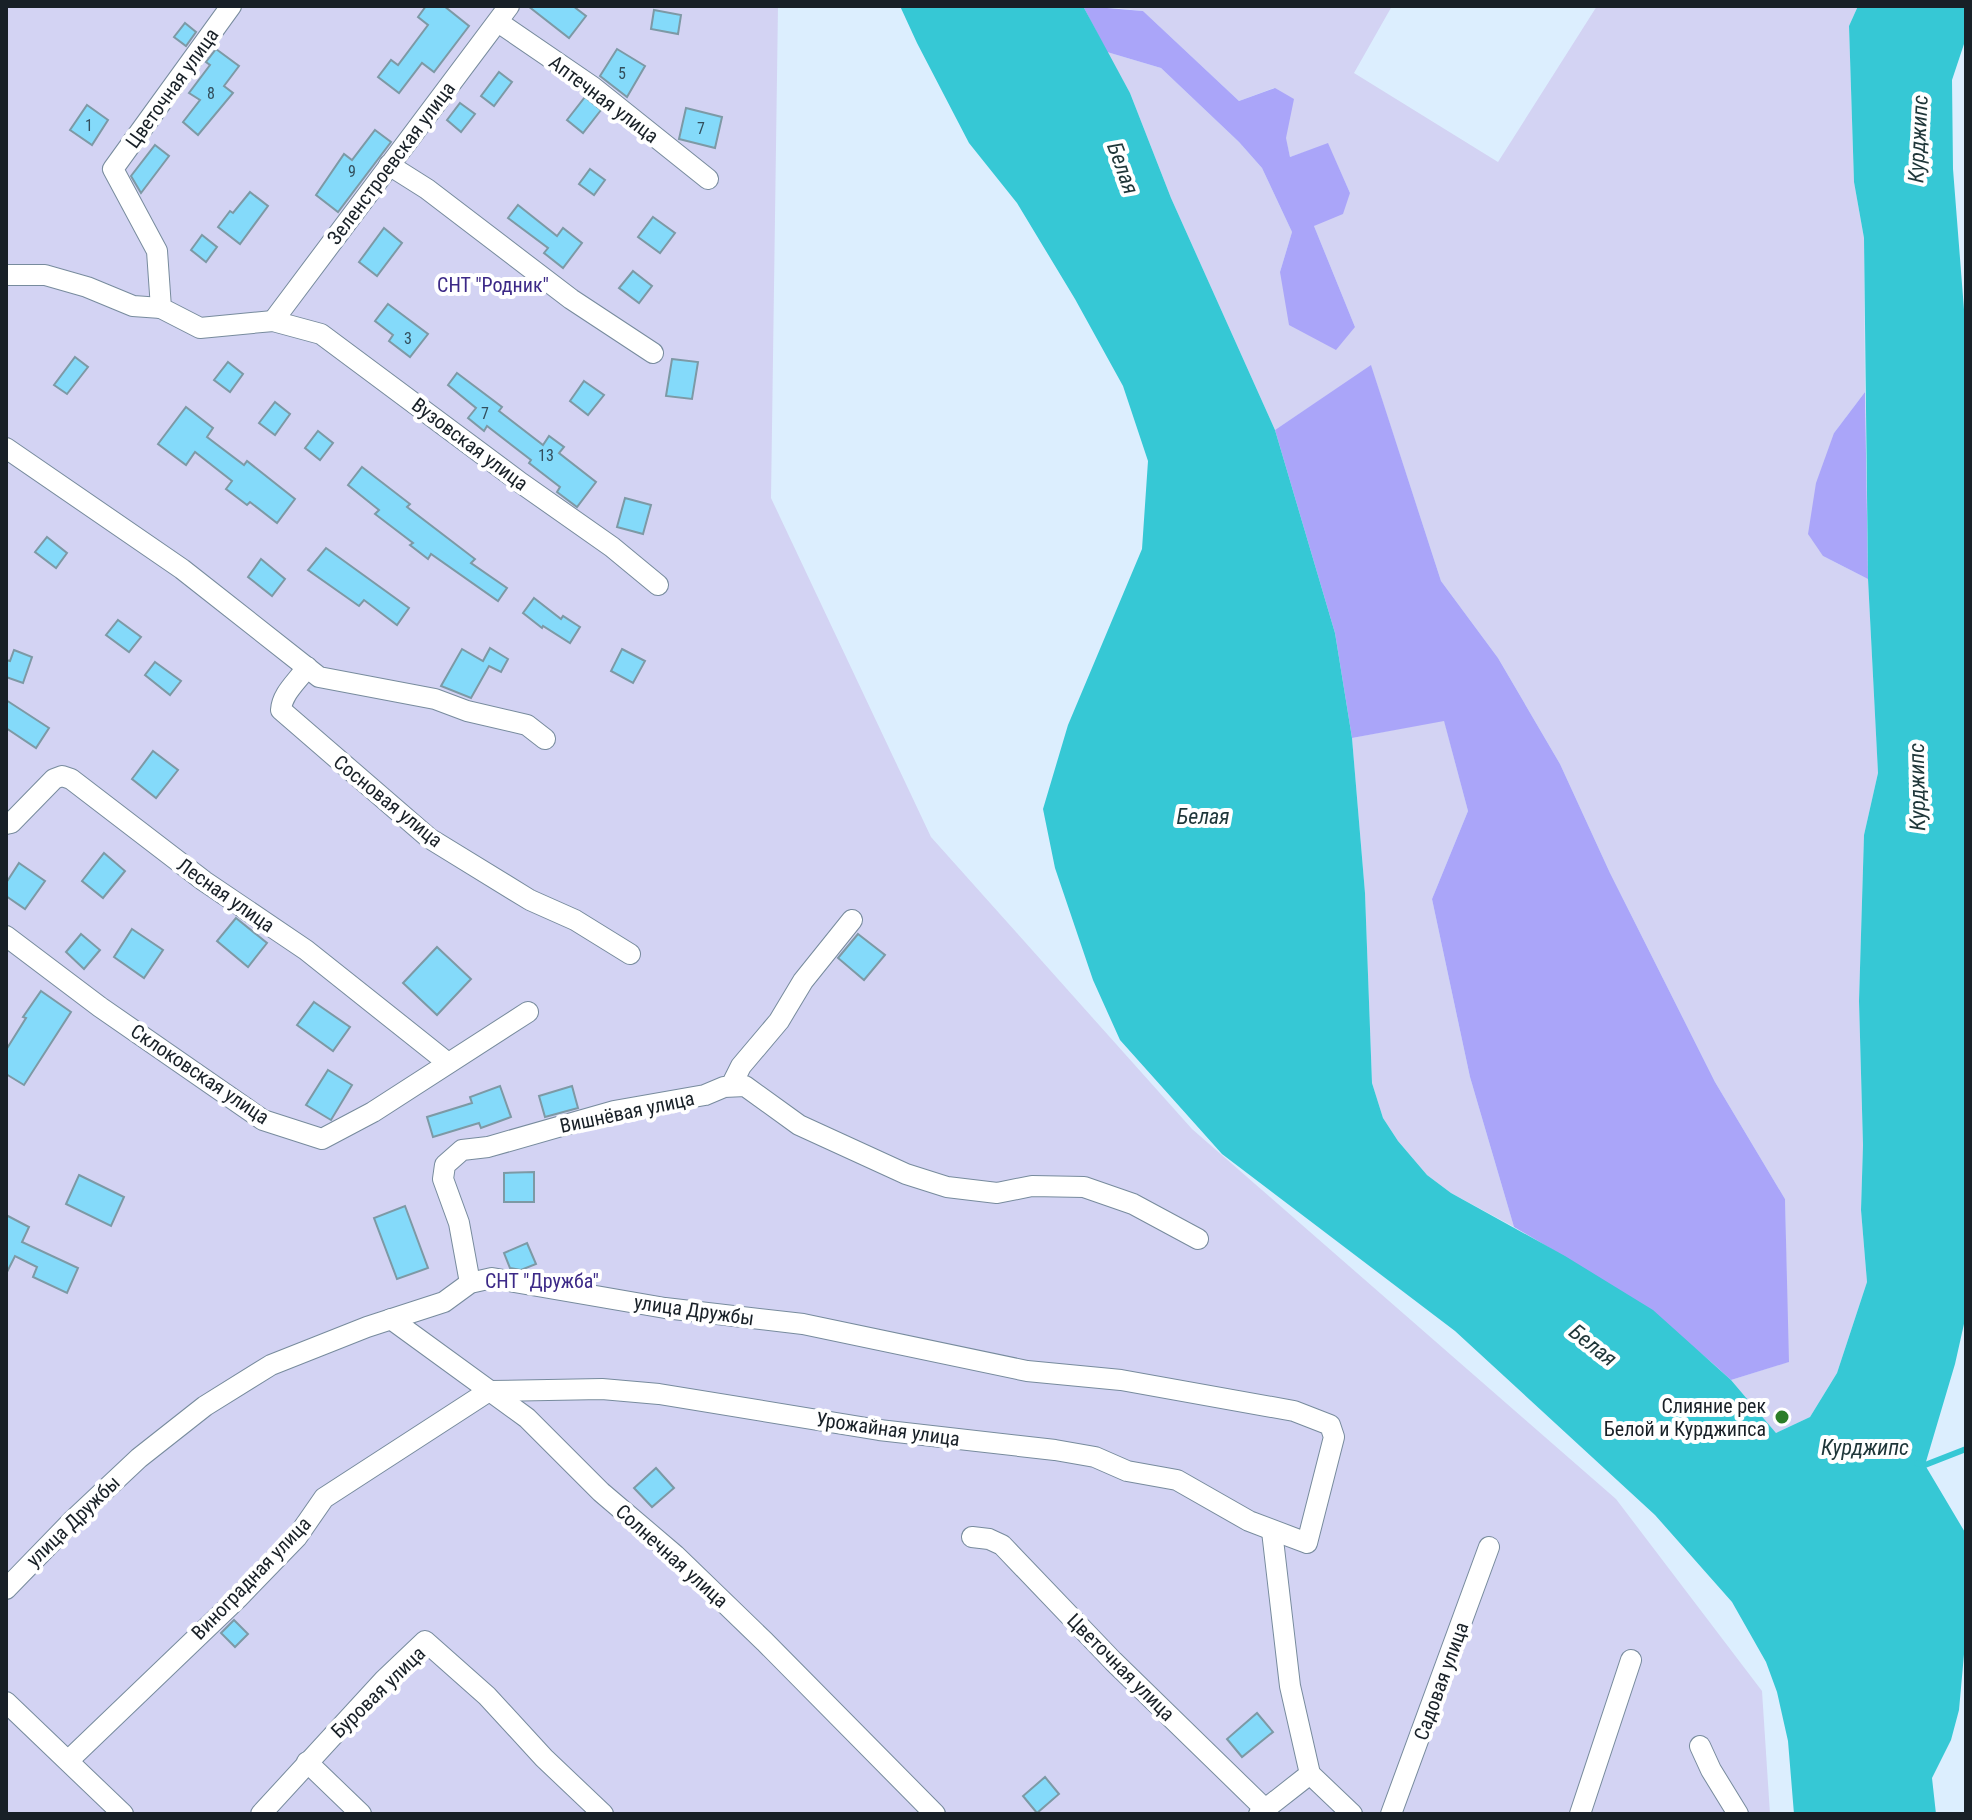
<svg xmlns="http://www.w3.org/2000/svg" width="1972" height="1820" font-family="'Roboto Condensed',sans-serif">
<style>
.green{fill:#d3d3f3}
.forest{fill:#aaa5f9}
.water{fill:#36c8d5}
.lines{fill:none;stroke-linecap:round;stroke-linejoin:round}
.stream{stroke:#36c8d5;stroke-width:6}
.building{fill:#84dafa;stroke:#7d99a5;stroke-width:2}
.street-casing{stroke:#778b9d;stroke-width:22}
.street{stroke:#fff;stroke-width:20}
.poi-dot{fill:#2b7d28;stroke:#fff;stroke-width:3}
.labels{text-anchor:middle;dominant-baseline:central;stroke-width:8;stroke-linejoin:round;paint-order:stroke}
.number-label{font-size:16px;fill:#334e5c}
.street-label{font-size:20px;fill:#182027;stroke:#fff}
.park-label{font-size:20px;fill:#3c2987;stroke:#fff}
.poi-label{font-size:20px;fill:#182027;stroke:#fff;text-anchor:end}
.water-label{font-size:22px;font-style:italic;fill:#1f3639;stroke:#fff}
</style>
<rect width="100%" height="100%" fill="#dceefe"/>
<g class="green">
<path d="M6 6H778L771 498 931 837 1192 1129 1616 1499 1762 1691 1770 1814H6Z"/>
<path d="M1095 6H1392L1354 73 1498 162 1597 6H1858L1849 26 1854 182 1864 238 1865 392 1834 433 1823 556 1868 579 1878 773 1864 835 1859 1001 1863 1145 1861 1210 1867 1282 1837 1373 1810 1417 1776 1433 1731 1380 1788 1362 1785 1199 1715 1082 1610 873 1560 764 1498 658 1441 581 1371 366 1275 430 1171 198 1130 93 1107 52 1161 68 1239 142 1262 168 1292 232 1280 272 1355 327 1314 226 1350 193 1328 144 1290 157 1274 88 1239 101 1143 11Z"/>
<path d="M1444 720 1468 811 1432 899 1470 1077 1514 1227 1451 1193 1427 1175 1398 1141 1383 1118 1372 1083 1365 893 1352 738Z"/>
</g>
<g class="forest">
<path d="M1083 6 1143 11 1239 101 1275 88 1294 99 1286 138 1290 157 1328 143 1350 193 1343 214 1314 226 1355 327 1336 350 1289 325 1280 272 1292 232 1262 168 1239 142 1161 68 1107 52Z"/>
<path d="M1371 365 1441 581 1498 658 1560 764 1610 873 1715 1082 1785 1199 1789 1362 1731 1380C1667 1320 1590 1271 1514 1227L1470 1077 1432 899 1468 811 1444 721 1352 738 1335 633 1275 430Z"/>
<path d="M1865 392 1868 579 1823 556 1808 534 1816 483 1834 433Z"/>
</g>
<path class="water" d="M900 6H1083L1130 93 1171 198 1275 430 1335 633 1352 738 1365 893 1372 1083 1383 1118 1398 1141 1427 1175 1451 1193 1565 1256 1653 1310 1731 1380 1776 1433 1810 1417 1837 1373 1867 1282 1861 1210 1863 1145 1859 1001 1864 835 1878 773 1868 579 1864 238 1854 182 1849 26 1858 6H1966V38L1952 80 1953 169 1966 335V1315L1955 1364 1925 1465 1966 1534V1632L1959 1710 1951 1740 1932 1778 1936 1814H1794L1788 1741 1777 1692 1766 1662 1732 1602 1655 1515 1455 1331 1222 1154 1120 1040 1093 980 1055 868 1043 809 1068 725 1142 549 1148 461 1123 386 1075 299 1017 203 969 143 917 43Z"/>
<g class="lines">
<path class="stream" d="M1917 1463 1925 1465 1966 1449"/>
</g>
<g class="building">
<path d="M426 6H444L469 26 434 72 422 63 399 93 378 77 391 60 398 65 428 25 418 17Z"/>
<path d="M528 6H573L586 16 569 38Z"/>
<path d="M654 10 681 15 678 34 651 29Z"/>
<path d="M185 23 196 32 186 46 174 37Z"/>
<path d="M216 49 239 66 224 86 233 93 198 135 183 122 200 100 189 93 210 65 206 62Z"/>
<path d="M617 49 645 66 627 97 600 76Z"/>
<path d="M499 72 512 82 494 106 481 96Z"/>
<path d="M585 97 601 110 583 133 567 120Z"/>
<path d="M460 103 475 114 461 132 447 120Z"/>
<path d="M87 105 108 120 92 145 70 130Z"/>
<path d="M686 108 722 117 715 148 679 139Z"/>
<path d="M375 130 391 142 338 212 316 195 344 154 352 160Z"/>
<path d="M155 145 169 156 141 193 131 176Z"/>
<path d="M590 169 605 180 594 195 579 184Z"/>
<path d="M250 192 268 206 240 244 218 227 230 211 233 213Z"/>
<path d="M518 205 557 236 563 228 582 243 563 268 544 253 548 248 508 218Z"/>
<path d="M653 217 675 233 660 253 638 237Z"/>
<path d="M384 228 402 243 377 276 359 262Z"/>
<path d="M202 235 217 247 206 262 191 250Z"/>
<path d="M633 271 652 286 639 303 619 288Z"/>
<path d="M388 304 428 334 410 357 389 341 393 335 375 321Z"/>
<path d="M75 357 88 367 67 394 54 385Z"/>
<path d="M672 359 698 362 692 399 666 396Z"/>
<path d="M228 362 243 374 230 392 214 380Z"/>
<path d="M457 373 502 407 499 411 543 445 549 436 564 447 559 453 596 482 577 507 557 492 560 487 529 463 531 460 487 426 484 431 468 418 476 408 448 385Z"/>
<path d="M584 381 604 395 588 415 570 401Z"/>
<path d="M275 402 290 414 275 435 259 423Z"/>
<path d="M186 407 213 428 207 437 244 465 247 461 295 499 277 523 250 502 247 505 226 489 232 481 195 452 186 465 158 444Z"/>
<path d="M318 431 333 443 320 460 305 448Z"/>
<path d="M362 467 410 504 407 507 475 559 471 563 507 588 498 601 431 554 428 559 410 545 413 543 375 514 379 510 348 485Z"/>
<path d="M625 498 651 505 643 534 617 527Z"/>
<path d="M47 537 67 553 56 568 35 552Z"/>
<path d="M326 548 409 608 397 625 364 600 359 606 308 570Z"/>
<path d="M261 559 285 579 272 596 248 577Z"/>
<path d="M534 598 561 619 563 616 580 627 570 643 543 626 542 628 523 613Z"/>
<path d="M118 620 141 637 129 652 106 635Z"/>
<path d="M490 648 508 659 501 672 489 666 471 698 441 686 462 649 483 661Z"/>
<path d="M622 649 645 661 633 683 611 671Z"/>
<path d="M14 650 32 657 23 683 6 677V660L10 661Z"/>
<path d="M155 662 181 681 170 695 145 675Z"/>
<path d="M6 700 49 728 36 748 6 728Z"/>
<path d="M153 751 178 770 156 798 132 779Z"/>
<path d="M104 853 125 871 103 898 82 881Z"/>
<path d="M19 863 45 881 25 909 6 896V883Z"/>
<path d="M236 918 267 943 248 967 217 941Z"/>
<path d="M132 929 163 950 144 978 114 957Z"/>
<path d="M81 934 100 950 84 969 66 952Z"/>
<path d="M858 934 885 955 864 980 838 958Z"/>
<path d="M437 947 471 979 437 1015 403 983Z"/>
<path d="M41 991 71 1012 24 1085 6 1074V1050L26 1018 23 1017Z"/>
<path d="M314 1002 350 1027 333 1051 297 1025Z"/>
<path d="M328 1070 352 1085 331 1120 306 1105Z"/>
<path d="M500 1086 511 1117 481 1128 479 1123 433 1137 427 1117 472 1103 470 1097Z"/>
<path d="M572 1086 578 1108 545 1117 539 1096Z"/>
<path d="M534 1172V1202H504V1173Z"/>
<path d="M79 1175 124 1197 111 1226 66 1204Z"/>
<path d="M405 1206 428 1268 397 1279 374 1218Z"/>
<path d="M6 1215 29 1227 22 1242 78 1268 67 1293 33 1277 37 1267 15 1256 6 1274Z"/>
<path d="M527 1243 536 1264 521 1270 510 1268 504 1253Z"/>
<path d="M656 1468 674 1488 652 1507 634 1488Z"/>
<path d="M234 1620 248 1634 235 1647 221 1633Z"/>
<path d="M1257 1713 1273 1732 1242 1757 1227 1739Z"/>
<path d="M1045 1777 1059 1794 1037 1813 1023 1796Z"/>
</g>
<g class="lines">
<g class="street-casing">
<g id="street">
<path d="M231 6 113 169 157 251 161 308 200 328 273 321 321 334 521 483 612 547 658 585"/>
<path d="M498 22 593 87 708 179"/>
<path d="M389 165 427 189 571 299 653 353"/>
<path d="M6 275H45L87 287 133 306 161 308"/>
<path d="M273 321 509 6"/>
<path d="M6 448 182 569 319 677 435 699 467 711 527 725 545 739"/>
<path d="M307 667C298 681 282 693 281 710L429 838 530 900 575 920 630 954"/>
<path d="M6 824 11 823 54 779 62 776 71 779 204 881 306 950 448 1063"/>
<path d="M6 936 100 1007 263 1120 322 1139 373 1112 528 1012"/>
<path d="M731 1086 741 1066 779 1021 803 981 852 920"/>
<path d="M470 1283 459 1223 443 1179 445 1165 462 1150 488 1147 614 1111 705 1095 724 1087 745 1086 799 1125 906 1174 947 1187 997 1193 1032 1186 1084 1187 1133 1204 1198 1239"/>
<path d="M391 1319 527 1418 601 1492 675 1555 765 1642 935 1814"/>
<path d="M1272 1531 1290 1686 1310 1774 1352 1814"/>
<path d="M972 1537 989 1539 1002 1545 1113 1661 1265 1809"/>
<path d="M6 1589 73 1520 139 1458 205 1406 271 1365 367 1327 444 1302 470 1283 492 1278 665 1308 803 1324 1027 1371 1121 1380 1294 1411 1330 1425 1334 1437 1307 1543 1249 1521 1177 1480 1127 1471 1095 1457 1055 1450 879 1430 659 1394 602 1389 489 1391 324 1498 297 1537 238 1598 69 1760"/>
<path d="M6 1702 123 1814"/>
<path d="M1700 1746 1711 1770 1738 1814"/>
<path d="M307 1762 361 1814"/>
<path d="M261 1814 384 1680 425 1641 487 1696 544 1758 603 1814"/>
<path d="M1259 1814 1310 1774"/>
<path d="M1391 1814 1489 1547"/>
<path d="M1580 1814 1631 1660"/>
</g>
</g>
<use href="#street" class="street"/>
</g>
<circle class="poi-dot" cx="1782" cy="1417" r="8"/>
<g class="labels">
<g class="number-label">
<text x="622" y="73">5</text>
<text x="211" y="93">8</text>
<text x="89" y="125">1</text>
<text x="701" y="128">7</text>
<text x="352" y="171">9</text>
<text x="408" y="338">3</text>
<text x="485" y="413">7</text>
<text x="546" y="455">13</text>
</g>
<g class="street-label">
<text transform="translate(172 88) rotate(-54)">Цветочная улица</text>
<text transform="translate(604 99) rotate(37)">Аптечная улица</text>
<text transform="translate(391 163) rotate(-53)">Зеленстроевская улица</text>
<text transform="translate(470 444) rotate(37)">Вузовская улица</text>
<text transform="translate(388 801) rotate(39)">Сосновая улица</text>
<text transform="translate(226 895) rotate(35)">Лесная улица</text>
<text transform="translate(200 1074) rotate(34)">Склоковская улица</text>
<text transform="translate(627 1112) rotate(-12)">Вишнёвая улица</text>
<text transform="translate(694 1310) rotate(8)">улица Дружбы</text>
<text transform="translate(888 1429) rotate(8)">Урожайная улица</text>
<text transform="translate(73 1521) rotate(-44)">улица Дружбы</text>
<text transform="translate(672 1556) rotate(42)">Солнечная улица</text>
<text transform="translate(251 1578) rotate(-46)">Виноградная улица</text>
<text transform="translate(1121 1667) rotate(45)">Цветочная улица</text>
<text transform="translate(1441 1681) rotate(-70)">Садовая улица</text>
<text transform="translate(378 1692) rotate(-44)">Буровая улица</text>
</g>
<g class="park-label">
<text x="493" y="285">СНТ "Родник"</text>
<text x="542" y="1281">СНТ "Дружба"</text>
</g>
<g class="poi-label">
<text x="1766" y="1406">Слияние рек<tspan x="1766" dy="23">Белой и Курджипса</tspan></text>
</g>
<g class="water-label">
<text transform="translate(1918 139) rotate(-87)">Курджипс</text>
<text transform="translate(1123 168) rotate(70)">Белая</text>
<text transform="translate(1917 787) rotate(-91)">Курджипс</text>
<text x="1203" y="816">Белая</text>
<text transform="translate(1593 1345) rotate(38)">Белая</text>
<text x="1865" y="1447">Курджипс</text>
</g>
</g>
<rect width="1972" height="1820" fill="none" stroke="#182027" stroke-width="16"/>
</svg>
